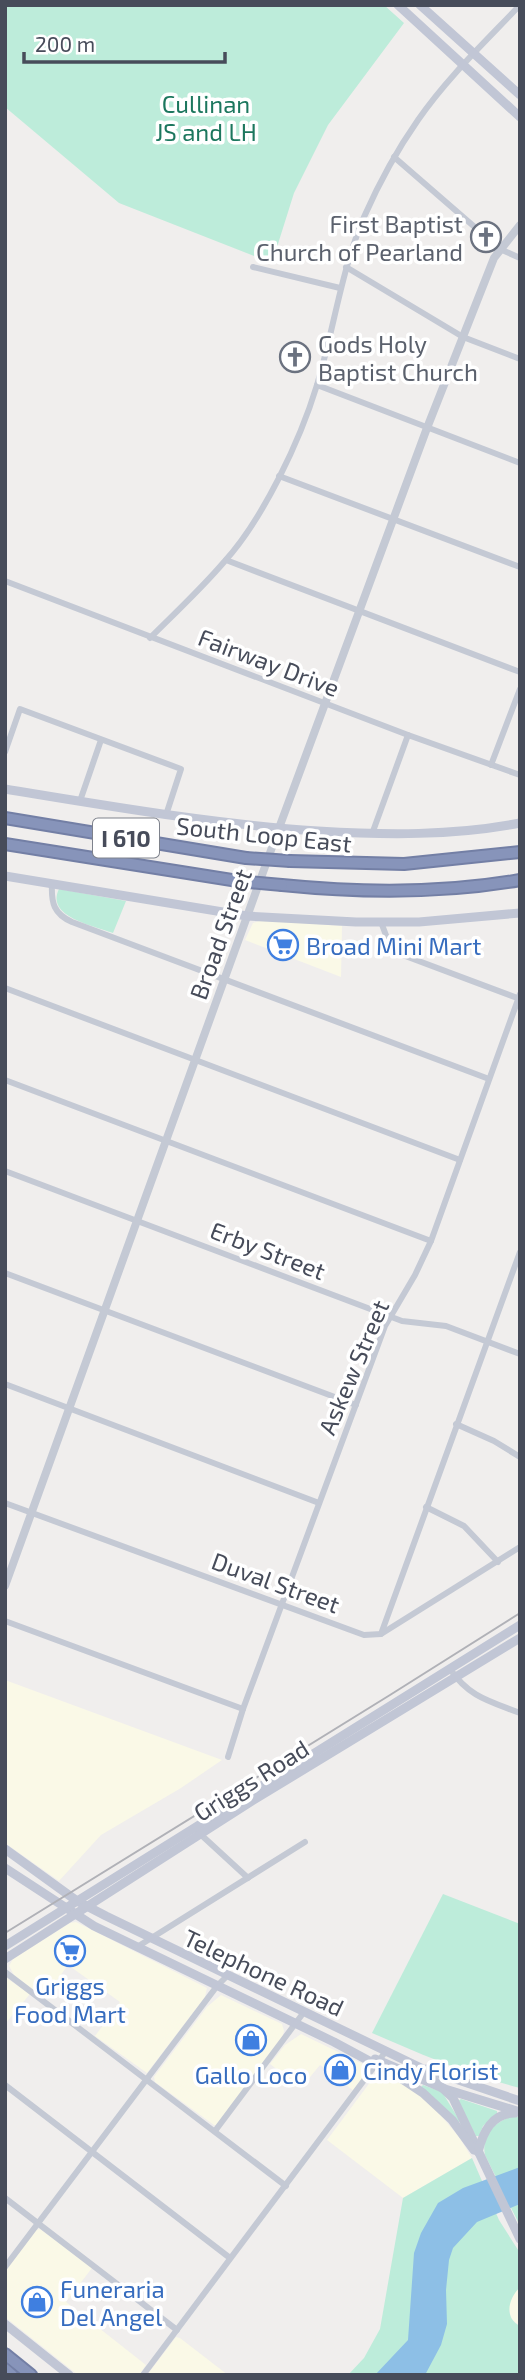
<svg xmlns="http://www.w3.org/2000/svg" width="525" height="2380" font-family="'Exo 2',sans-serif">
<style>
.commercial{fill:#faf9e7}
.green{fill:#bdecda}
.water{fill:#8dbfe6}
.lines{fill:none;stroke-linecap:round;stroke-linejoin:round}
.motorway-casing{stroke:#737fa5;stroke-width:14}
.minor{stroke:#c4c9d4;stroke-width:6}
.tertiary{stroke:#c4c9d4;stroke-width:8}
.secondary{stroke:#c1c6d5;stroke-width:9}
.motorway{stroke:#8794ba;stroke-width:10}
.rail{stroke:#b0b1b7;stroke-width:2}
.motorway-bridge-casing{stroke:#737fa5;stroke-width:14;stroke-linecap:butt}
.motorway-bridge{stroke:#8794ba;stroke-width:10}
.labels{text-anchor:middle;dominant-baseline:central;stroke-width:7;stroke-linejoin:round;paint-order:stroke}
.shield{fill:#fff;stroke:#7e828c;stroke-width:2}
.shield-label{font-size:23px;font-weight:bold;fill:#474c5a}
.park-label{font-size:24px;fill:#1c775e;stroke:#fff}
.worship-label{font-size:24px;fill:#5b616d;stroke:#fff;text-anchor:end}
.street-label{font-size:24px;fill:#474c5a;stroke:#fff}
.shop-label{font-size:24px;fill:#366cbe;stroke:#fff;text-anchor:start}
</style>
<rect width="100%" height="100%" fill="#f0eeed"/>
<g class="commercial">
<path d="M262 920 342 926 341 977 245 940 253 923Z"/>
<path d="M5 1680 222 1760 181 1788 101 1835 59 1881 5 1843Z"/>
<path d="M76 1922 207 1988 205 1997 147 2073 95 2036 120 2002 68 1965 44 1998 14 1975 9 1966 13 1959 70 1923Z"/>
<path d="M5 1977 30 1994 5 2024Z"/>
<path d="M221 1995 282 2024 284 2031 281 2042 217 2125H214L155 2082 154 2077 207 2007Z"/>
<path d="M301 2034 363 2064 365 2068 364 2077 354 2091 320 2065 301 2088 270 2064 285 2045Z"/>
<path d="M381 2074 408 2087 432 2105 459 2137 472 2158 403 2198 327 2140 371 2081Z"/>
<path d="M40 2229 92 2268 66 2302 146 2365 139 2375H78L5 2317V2272L36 2230Z"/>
<path d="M520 2287V2326L511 2319 509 2308 510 2297Z"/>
<path d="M176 2337 180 2338 228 2375H147Z"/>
</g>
<g class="green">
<path d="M5 5H384L404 23 328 125 294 193 272 263 119 203 5 107Z"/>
<path d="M59 889 126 901 113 933C95 926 45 917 59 889Z"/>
<path d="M443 1894 520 1924V2088C469 2075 420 2054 372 2033Z"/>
<path d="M423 2085 442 2092 460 2121 457 2123 421 2087Z"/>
<path d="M461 2099 497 2111V2114L483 2126 479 2136H476L458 2101Z"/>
<path d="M511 2117H520V2226L485 2155C481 2136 494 2122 511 2117Z"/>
<path d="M472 2158 499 2220 520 2253V2287C509 2298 503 2317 520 2326V2375H348L364 2358 380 2329 403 2198Z"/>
</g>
<path class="water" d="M520 2167V2204L477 2222 453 2248 449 2260 446 2290 447 2324 441 2345 425 2375H375L408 2340 414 2253 421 2233 438 2203 463 2188Z"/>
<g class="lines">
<g class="motorway-casing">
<g id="motorway">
<path d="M5 818 246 858"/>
<path d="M5 844 238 881"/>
<path d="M290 861 404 864 520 852"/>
<path d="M282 885C361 893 441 894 520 880"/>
<path d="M5 2354 31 2375"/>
<path d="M5 2369 12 2375"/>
</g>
</g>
<g class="minor">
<path d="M394 157 500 249 520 258"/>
<path d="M253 267 340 288"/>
<path d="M346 267 463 337 520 359"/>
<path d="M317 385 520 463"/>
<path d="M279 476 520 567"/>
<path d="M226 560 520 672"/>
<path d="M5 581 408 735 520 775"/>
<path d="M150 638C175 613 201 589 224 562 263 519 300 441 317 385 334 329 341 271 364 217 379 183 397 150 418 120 447 78 485 42 520 5"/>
<path d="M5 752 20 709 181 769 166 815"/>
<path d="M491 765 520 689"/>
<path d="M80 801 101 740"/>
<path d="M372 834 408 735"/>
<path d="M52 884C51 903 54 914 72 922L489 1079"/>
<path d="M381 922 390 946 400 954 520 999"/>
<path d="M5 988 460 1160"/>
<path d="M5 1080 431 1241"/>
<path d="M5 1171 402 1321 446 1326 520 1354"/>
<path d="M5 1273 356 1405"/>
<path d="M5 1384 319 1503"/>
<path d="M456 1424 494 1441 520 1457"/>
<path d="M5 1503 364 1635 381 1634 520 1547"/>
<path d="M426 1507 464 1526 498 1562"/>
<path d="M5 1621 243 1709"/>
<path d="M381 1634 520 1252"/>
<path d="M450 1669C469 1697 489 1701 520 1713"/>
<path d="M228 1757 243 1709 385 1326 415 1275 431 1241 520 994"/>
<path d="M198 1832 248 1878"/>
<path d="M137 1947 305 1842"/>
<path d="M5 1972 286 2186"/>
<path d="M5 2085 230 2258"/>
<path d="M215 2131 304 2012"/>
<path d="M5 2198 177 2330"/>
<path d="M5 2267 217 1986 227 1976"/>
<path d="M143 2375 386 2051"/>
</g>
<path class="tertiary" d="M5 1586 279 828 427 428 494 258 520 225"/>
<g class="secondary">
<path d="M398 5 520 117"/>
<path d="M420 5 520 95"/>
<path d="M5 789C109 806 212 824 318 831 385 835 453 836 520 823"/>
<path d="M5 876 247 916 356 922H419L520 913"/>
<path d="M5 1849 77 1901 106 1916 421 2068 453 2098 520 2239"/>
<path d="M5 1868 94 1926 334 2042 399 2077 423 2093 452 2120 474 2150"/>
<path d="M5 1946 520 1625"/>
<path d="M5 1959 252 1801 520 1638"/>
<path d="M375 2059 445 2089 520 2112"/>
<path d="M426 2069 520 2101"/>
<path d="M478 2152C483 2132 492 2113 515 2113"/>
<path d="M5 2324 69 2375"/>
</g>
<use href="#motorway" class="motorway"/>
<path class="rail" d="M5 1933 390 1695 520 1613"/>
<g class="motorway-bridge-casing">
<g id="motorway-bridge">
<path d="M246 858 290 861"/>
<path d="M238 881 282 885"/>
</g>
</g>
<use href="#motorway-bridge" class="motorway-bridge"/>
</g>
<defs>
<g id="church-ring" transform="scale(1.575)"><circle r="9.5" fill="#fff" stroke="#6b7280" stroke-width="1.5"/><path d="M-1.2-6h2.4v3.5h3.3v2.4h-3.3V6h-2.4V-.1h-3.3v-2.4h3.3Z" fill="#6b7280"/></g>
<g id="supermarket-ring" transform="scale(1.575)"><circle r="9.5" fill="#fff" stroke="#3f7fe0" stroke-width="1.5"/><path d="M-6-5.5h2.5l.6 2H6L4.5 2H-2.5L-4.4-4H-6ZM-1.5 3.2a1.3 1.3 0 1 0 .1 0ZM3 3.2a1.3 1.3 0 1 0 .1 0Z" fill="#3f7fe0"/></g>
<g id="shop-ring" transform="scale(1.575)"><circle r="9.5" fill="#fff" stroke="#3f7fe0" stroke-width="1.5"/><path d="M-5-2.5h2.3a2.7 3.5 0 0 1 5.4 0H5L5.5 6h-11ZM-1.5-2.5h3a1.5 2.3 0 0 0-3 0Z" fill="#3f7fe0"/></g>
</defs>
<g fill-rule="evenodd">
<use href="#church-ring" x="486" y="237"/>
<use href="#church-ring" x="295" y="357"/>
<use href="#supermarket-ring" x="283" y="945"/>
<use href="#supermarket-ring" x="70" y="1951"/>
<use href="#shop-ring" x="251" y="2040"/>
<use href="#shop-ring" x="340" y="2070"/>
<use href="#shop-ring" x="37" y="2302"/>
</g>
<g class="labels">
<rect class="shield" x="93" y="818.5" width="66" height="39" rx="5"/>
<g class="shield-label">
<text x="126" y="838">I 610</text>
</g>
<g class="park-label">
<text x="206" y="103">Cullinan<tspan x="206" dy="28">JS and LH</tspan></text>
</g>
<g class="worship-label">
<text x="463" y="223">First Baptist<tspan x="463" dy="28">Church of Pearland</tspan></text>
<text x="318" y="343" text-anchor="start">Gods Holy<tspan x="318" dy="28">Baptist Church</tspan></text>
</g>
<g class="street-label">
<text transform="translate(269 662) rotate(21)">Fairway Drive</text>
<text transform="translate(264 834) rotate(6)">South Loop East</text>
<text transform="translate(220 934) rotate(-70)">Broad Street</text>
<text transform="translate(268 1250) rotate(21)">Erby Street</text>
<text transform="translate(353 1367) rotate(-67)">Askew Street</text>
<text transform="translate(276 1582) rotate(20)">Duval Street</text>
<text transform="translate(251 1780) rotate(-32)">Griggs Road</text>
<text transform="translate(264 1972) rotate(25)">Telephone Road</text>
</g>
<g class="shop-label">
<text x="306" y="945">Broad Mini Mart</text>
<text x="70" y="1985" text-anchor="middle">Griggs<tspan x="70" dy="28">Food Mart</tspan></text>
<text x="363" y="2070">Cindy Florist</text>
<text x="251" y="2074" text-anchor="middle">Gallo Loco</text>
<text x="60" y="2288">Funeraria<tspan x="60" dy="28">Del Angel</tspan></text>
</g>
</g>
<rect width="525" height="2380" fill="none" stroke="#474c5a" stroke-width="14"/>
<path d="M24 52v10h201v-10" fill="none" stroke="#474c5a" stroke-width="3.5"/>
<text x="35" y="52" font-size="21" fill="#474c5a" stroke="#ffffff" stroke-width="5" paint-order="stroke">200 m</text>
</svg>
